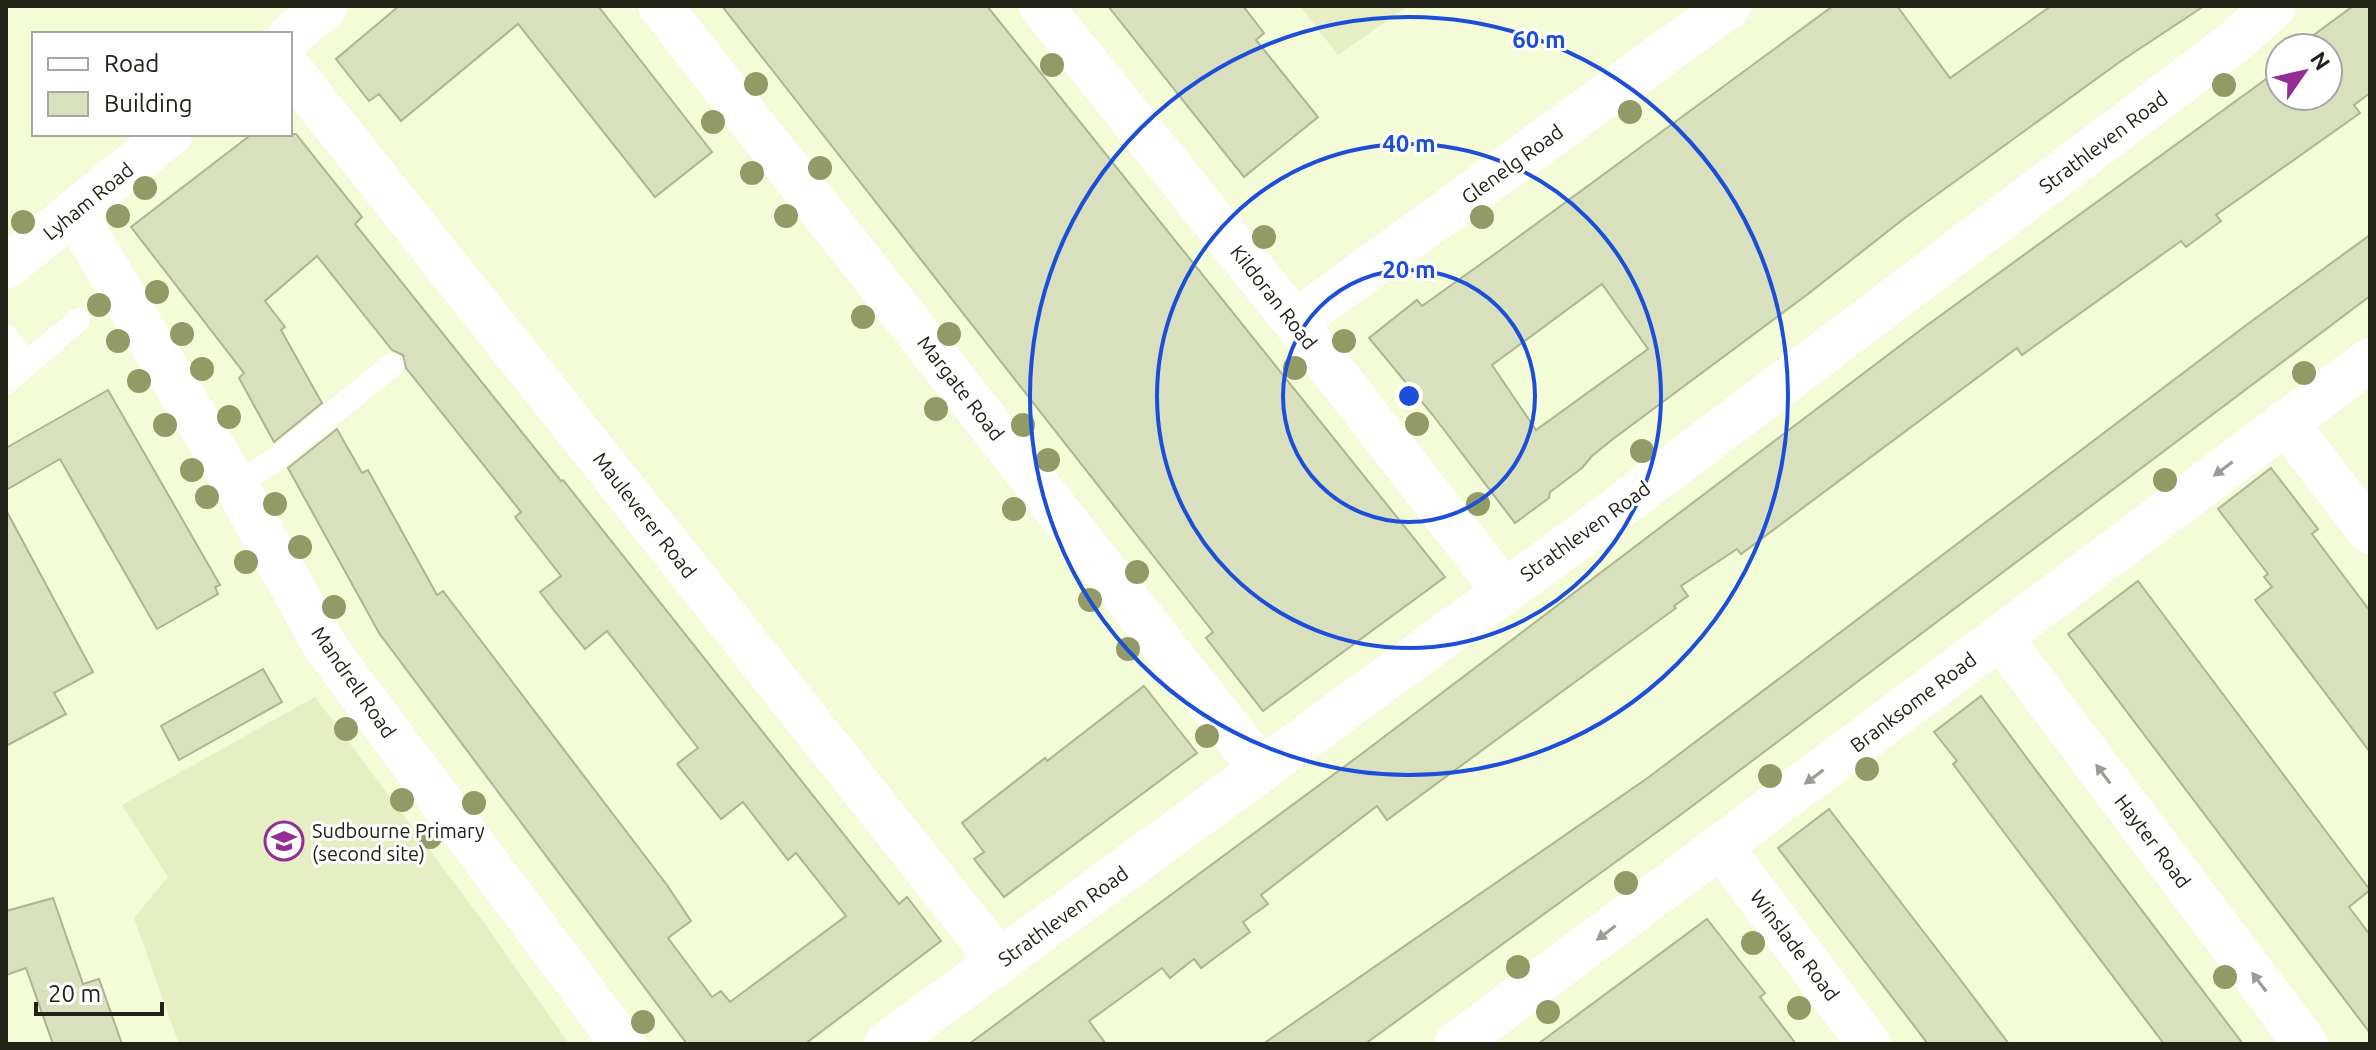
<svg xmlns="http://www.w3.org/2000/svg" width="2376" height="1050" font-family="Ubuntu,sans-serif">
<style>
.built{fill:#e5efc3}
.building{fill:#d8e0bd;stroke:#acb491;stroke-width:2;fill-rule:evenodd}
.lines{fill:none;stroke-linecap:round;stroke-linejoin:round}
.service{stroke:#fff;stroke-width:24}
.minor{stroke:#fff;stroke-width:44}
.tree{fill:#929b65}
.oneway{fill:#9b9c96}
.ring{fill:none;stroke:#1d4ed8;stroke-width:4}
.labels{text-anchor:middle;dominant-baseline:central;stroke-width:6;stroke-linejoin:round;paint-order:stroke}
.street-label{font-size:20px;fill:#202316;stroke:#fff}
.poi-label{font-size:20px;fill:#202316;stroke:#fff;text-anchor:start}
.centre{fill:#1d4ed8;stroke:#fff;stroke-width:4}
.ring-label{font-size:24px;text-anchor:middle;font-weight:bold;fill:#1d4ed8;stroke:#fff;stroke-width:6;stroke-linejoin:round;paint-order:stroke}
</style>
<rect width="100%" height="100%" fill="#f3fbd7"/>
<g class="built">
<path d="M1300 6H1408L1338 55Z"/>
<path d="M315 697 482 920 569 1044H179L134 918 168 877 122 805Z"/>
</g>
<g class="building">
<path d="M399 6H598L712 152 655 197 518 24 401 121 379 94 369 101 336 59Z"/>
<path d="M722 6H987L1445 577 1263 711 1206 638 1213 632Z"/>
<path d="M1108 6H1243L1264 33 1256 40 1318 117 1244 177Z"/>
<path d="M1833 6H1897L1950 78 2051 6H2204L2121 61 1906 217 1808 294 1613 439 1592 456 1582 468 1550 492 1549 498 1515 523 1432 414 1369 338 1417 300 1422 306 1499 251ZM1602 284 1648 349 1536 430 1492 365Z"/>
<path d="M2353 6H2370V93L2354 105 2360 113 2216 215 2221 221 2186 247 2181 241 2022 355 2017 348 1741 554 1737 549 1681 586 1688 596 1674 606 1676 608 1387 820 1377 806 1261 895 1268 904 1243 922 1250 932 1201 968 1194 959 1170 978 1162 968 1089 1021 1106 1044H969L1360 755 1926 326 2280 69V96H2328V48H2309L2311 47 2307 40Z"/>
<path d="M252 134H296L362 217 355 224 561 481 563 480 899 904 907 897 941 941 805 1044H687L379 633 288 468 337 429 362 473 368 470 437 595 443 591 667 885 691 921 668 938 712 997 721 991 730 1002 846 916 796 853 788 860 743 802 721 819 677 764 698 748 607 631 585 649 556 613 540 592 561 576 515 517 521 512 406 368 403 355 392 350 317 256 265 301 285 327 281 330 322 403 274 442 239 378 244 373 131 227Z"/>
<path d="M2370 235V296L1679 816 1365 1044H1263L1649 777 2249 323Z"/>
<path d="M108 390 220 585 215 587 218 594 157 629 60 459 6 490V448Z"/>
<path d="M2271 468 2318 529 2312 534 2370 611V752L2255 600 2272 587 2264 577 2268 574 2218 509Z"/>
<path d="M6 510 93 672 54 693 66 714 6 746Z"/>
<path d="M2138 581 2370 890 2349 907 2370 935V1033L2068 634Z"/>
<path d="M263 669 282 702 179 760 161 726Z"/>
<path d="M1144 686 1197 753 1004 897 974 859 984 852 962 823 1045 758 1047 761Z"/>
<path d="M1981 696 2032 765 2243 1044H2164L2012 843 1953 764 1957 761 1934 732Z"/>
<path d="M1829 809 1956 974 2009 1044H1928L1846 937 1778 848Z"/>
<path d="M53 898 83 984 99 979 122 1044H53L26 968 6 975V911Z"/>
<path d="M1707 919 1765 993 1760 997 1796 1044H1538Z"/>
</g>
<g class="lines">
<g class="service">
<path d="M6 336 26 365"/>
<path d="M6 382 78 320"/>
<path d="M236 486 276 459 392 365"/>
</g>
<g class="minor">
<path d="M660 6 1262 770"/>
<path d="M1041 6 1295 322 1504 591"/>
<path d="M290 36 326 6"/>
<path d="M290 69 1000 962"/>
<path d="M74 212 236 486 326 648 623 1044"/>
<path d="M6 267 170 134"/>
<path d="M1295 322 1729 6"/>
<path d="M2285 422 2370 532"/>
<path d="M2000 637 2306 1044"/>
<path d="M1721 847 1869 1044"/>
<path d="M886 1044 1585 533 2237 40 2274 6"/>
<path d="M1456 1044 2370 360"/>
</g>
</g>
<g class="tree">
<circle cx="1052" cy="65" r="12"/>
<circle cx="756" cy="84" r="12"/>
<circle cx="2224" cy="85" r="12"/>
<circle cx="1630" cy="112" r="12"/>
<circle cx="713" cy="122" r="12"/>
<circle cx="820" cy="168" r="12"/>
<circle cx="752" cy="173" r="12"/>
<circle cx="145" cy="188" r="12"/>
<circle cx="118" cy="216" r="12"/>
<circle cx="786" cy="216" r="12"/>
<circle cx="1482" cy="217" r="12"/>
<circle cx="23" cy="222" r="12"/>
<circle cx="1264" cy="237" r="12"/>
<circle cx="157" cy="292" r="12"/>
<circle cx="99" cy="305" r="12"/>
<circle cx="863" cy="317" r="12"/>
<circle cx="182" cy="334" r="12"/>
<circle cx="949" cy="334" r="12"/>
<circle cx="118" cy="341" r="12"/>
<circle cx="1344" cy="341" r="12"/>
<circle cx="1295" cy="368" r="12"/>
<circle cx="202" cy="369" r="12"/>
<circle cx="2304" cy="373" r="12"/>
<circle cx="139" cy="381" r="12"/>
<circle cx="936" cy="409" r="12"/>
<circle cx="229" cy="417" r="12"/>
<circle cx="1417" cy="424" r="12"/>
<circle cx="165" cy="425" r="12"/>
<circle cx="1023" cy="425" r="12"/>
<circle cx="1642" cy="451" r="12"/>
<circle cx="1048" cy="460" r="12"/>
<circle cx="192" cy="470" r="12"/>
<circle cx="2165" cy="480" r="12"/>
<circle cx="207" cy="497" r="12"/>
<circle cx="275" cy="504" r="12"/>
<circle cx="1478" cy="504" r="12"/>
<circle cx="1014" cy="509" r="12"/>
<circle cx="300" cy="547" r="12"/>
<circle cx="246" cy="562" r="12"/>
<circle cx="1137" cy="572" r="12"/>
<circle cx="1090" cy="600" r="12"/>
<circle cx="334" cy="607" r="12"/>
<circle cx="1128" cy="649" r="12"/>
<circle cx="346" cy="729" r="12"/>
<circle cx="1207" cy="736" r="12"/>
<circle cx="1867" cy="769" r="12"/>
<circle cx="1770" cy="776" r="12"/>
<circle cx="402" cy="800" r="12"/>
<circle cx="474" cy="803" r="12"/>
<circle cx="430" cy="837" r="12"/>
<circle cx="1626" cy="883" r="12"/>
<circle cx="1753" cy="943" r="12"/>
<circle cx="1518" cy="967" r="12"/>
<circle cx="2225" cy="977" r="12"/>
<circle cx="1799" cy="1008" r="12"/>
<circle cx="1548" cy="1012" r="12"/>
<circle cx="643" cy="1022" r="12"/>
</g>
<defs><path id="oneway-solid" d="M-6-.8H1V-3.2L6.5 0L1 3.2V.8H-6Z" transform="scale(2)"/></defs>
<g class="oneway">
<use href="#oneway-solid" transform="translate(2223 469) rotate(143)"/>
<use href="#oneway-solid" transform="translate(2103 774) rotate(-127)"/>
<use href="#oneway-solid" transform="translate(1814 777) rotate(143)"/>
<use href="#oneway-solid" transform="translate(1606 933) rotate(143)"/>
<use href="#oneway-solid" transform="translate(2259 982) rotate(-127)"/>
</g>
<g class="ring">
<circle cx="1409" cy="396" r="126"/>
<circle cx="1409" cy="396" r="252"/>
<circle cx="1409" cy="396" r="379"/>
</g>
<defs>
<g id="school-ring" transform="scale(2)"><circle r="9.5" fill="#fff" stroke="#942e94" stroke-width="1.5"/><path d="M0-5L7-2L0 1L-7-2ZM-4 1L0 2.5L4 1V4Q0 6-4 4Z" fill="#942e94"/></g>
</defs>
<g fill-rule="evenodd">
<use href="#school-ring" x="284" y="841"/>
</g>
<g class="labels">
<g class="street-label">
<text transform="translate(2103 142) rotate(-37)">Strathleven Road</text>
<text transform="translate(1512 164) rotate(-36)">Glenelg Road</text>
<text transform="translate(88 201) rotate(-39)">Lyham Road</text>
<text transform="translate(1274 297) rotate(52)">Kildoran Road</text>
<text transform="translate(961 388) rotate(52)">Margate Road</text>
<text transform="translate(645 515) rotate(52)">Mauleverer Road</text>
<text transform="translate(1585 531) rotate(-36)">Strathleven Road</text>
<text transform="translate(354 682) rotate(55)">Mandrell Road</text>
<text transform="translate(1913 702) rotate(-37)">Branksome Road</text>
<text transform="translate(2153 841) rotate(53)">Hayter Road</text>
<text transform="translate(1063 916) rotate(-36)">Strathleven Road</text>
<text transform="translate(1795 945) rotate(53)">Winslade Road</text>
</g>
<g class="poi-label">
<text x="312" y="830">Sudbourne Primary<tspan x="312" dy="23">(second site)</tspan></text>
</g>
</g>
<circle cx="1409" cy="396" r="12" class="centre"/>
<g class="ring-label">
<text x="1539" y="48">60 m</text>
<text x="1409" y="152">40 m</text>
<text x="1409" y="278">20 m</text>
</g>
<rect width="2376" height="1050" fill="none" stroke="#202316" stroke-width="16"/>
<rect x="32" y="32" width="260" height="104" fill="#ffffff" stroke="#a6a7a2" stroke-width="2"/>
<rect x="48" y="58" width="40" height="12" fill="#ffffff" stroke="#a6a7a2" stroke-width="2"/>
<text x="104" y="72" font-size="24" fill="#202316">Road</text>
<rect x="48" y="92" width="40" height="24" fill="#d8e0bd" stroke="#a6a7a2" stroke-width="2"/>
<text x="104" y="112" font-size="24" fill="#202316">Building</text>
<g transform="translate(2304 72) rotate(56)"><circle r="38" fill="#ffffff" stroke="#a6a7a2" stroke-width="2"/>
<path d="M0-6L14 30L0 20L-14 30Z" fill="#942e94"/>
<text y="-12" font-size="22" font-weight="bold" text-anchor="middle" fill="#202316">N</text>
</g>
<path d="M36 1002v12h126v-12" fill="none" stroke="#202316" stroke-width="4"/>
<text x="48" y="1002" font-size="24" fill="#202316" stroke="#ffffff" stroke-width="6" paint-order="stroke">20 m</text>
</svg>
